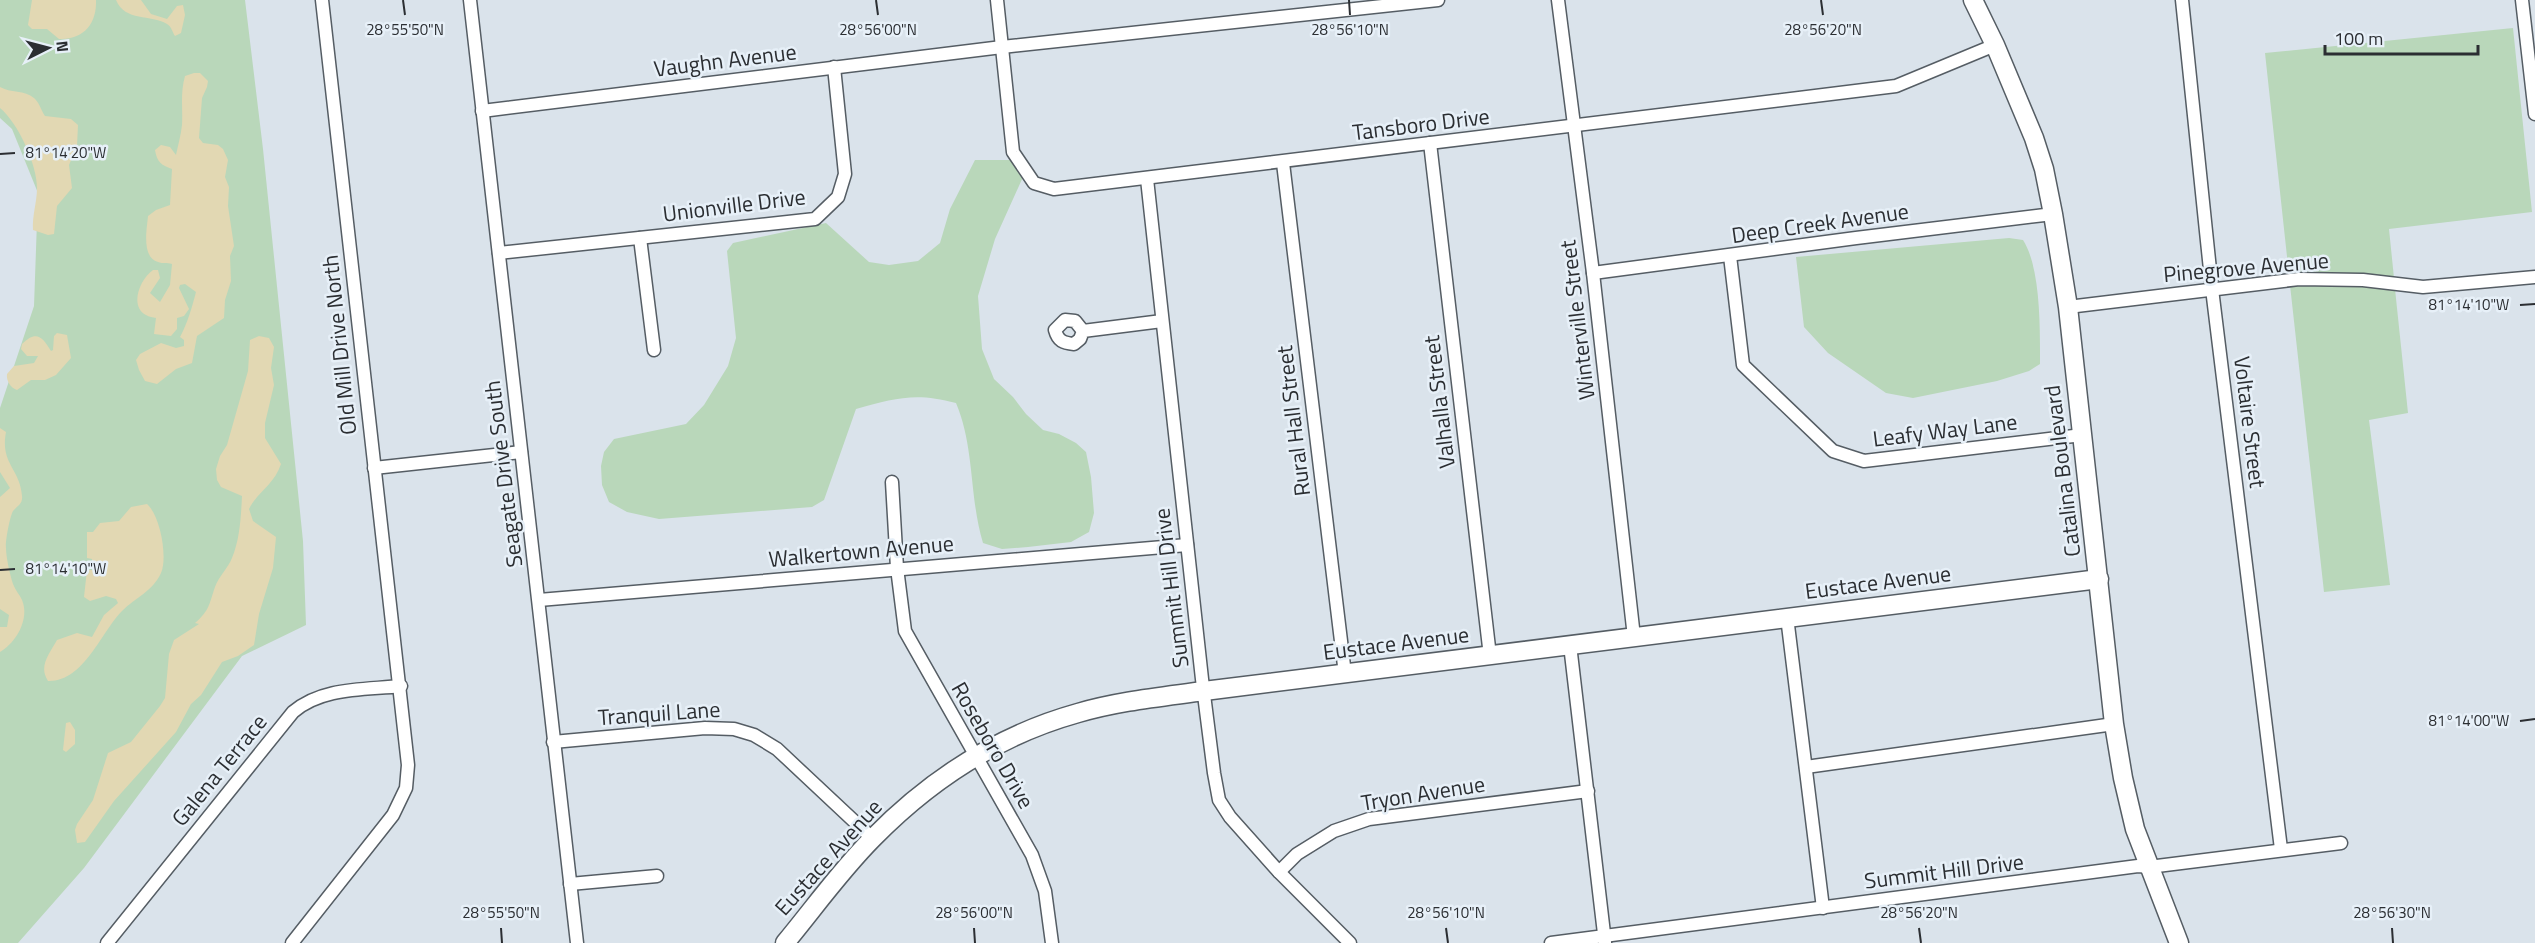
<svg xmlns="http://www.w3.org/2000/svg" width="2535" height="943" font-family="'Titillium Web',sans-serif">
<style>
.green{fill:#b9d7ba}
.sand{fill:#e2d8b3}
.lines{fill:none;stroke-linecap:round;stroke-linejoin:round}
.street-casing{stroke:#555d64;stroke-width:15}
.secondary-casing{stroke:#555d64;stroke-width:21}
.street{stroke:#fff;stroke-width:12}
.secondary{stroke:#fff;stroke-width:18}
.ticks{fill:none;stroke:#2b2e32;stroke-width:2}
.labels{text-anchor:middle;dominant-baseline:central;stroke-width:5;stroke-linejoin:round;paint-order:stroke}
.street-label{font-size:22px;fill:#2b2e32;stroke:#e7f0f8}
.ticks-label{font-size:15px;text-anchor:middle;fill:#2b2e32;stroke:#e7f0f8;stroke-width:5;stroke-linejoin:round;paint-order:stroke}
</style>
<rect width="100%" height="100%" fill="#dae3eb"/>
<g class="green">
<path d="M0 0H245L263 149 303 541 306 625 242 656 84 868 18 943H0V408L34 306 38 193 12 129 0 118Z"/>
<path d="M2513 28 2532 212 2389 229 2394 278 2289 275 2265 53Z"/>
<path d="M975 160H1011L1023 177 995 239 978 296 982 349 994 379 1013 397 1026 414 1043 430 1059 434 1076 443 1086 452 1091 477 1094 513 1089 532 1071 542 1028 547 1002 549 983 543C969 497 975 448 956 403 916 392 895 398 856 409L824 500 812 507 659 519 627 512 609 502 602 485 601 466 604 452 614 439 686 424 704 405 728 366 736 338 727 251 733 243 826 223 869 262 889 265 918 261 940 243 950 209Z"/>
<path d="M2009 238 2023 240C2041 268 2040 330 2040 364L2029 371 1997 381 1913 398 1886 393 1828 353 1804 327 1796 257Z"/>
<path d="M2290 285H2362L2395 289 2408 413 2369 420 2390 585 2324 592Z"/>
</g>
<g class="sand">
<path d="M32 0H96C97 23 84 40 59 39L47 29H32L28 25Z"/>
<path d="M116 0H141L151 14 167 19 177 6 183 5 185 15 181 33 175 36C172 32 172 27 167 24 151 14 125 22 116 0Z"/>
<path d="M194 73H200L208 81 207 87 202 98 199 138 203 143 218 145 223 149 228 160 225 177 229 187 228 206 234 246 230 256 231 281 225 300 224 318 197 336 192 363 176 369 157 384 145 381 139 370 136 360 140 354 161 343 176 348 184 346V340L180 337C188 322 192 307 196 292L185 284 180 285 179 288 189 309 184 316 177 318V329L171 336 154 334 156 318C153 317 149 317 146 315 129 306 140 279 153 270H158L160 278 150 293 160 302 170 285 172 264C167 262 163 264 158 262 141 257 147 229 148 216L156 210 170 205 172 169C161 165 157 162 155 150L161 145 170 147 176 155C178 145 181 135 182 125 183 108 180 94 185 76Z"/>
<path d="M0 87C10 93 25 90 34 98 39 102 41 110 45 116L71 119 78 125 77 146 69 165 72 188 57 206 54 234 48 235 33 230C32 216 37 202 37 188 37 164 18 123 0 108Z"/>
<path d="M57 333 67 335 71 358 56 375 45 380H31L17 390C11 388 6 381 7 374L14 366 34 363 38 356H27L21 349 22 344C37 329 43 338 51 351L53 350 54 336Z"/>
<path d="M259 336 269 338 274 347 271 368 274 385 265 423V438L281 464C274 485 258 491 249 509L253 521 276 537 273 568 259 614 254 645 238 656 222 662 201 695 191 704 176 732 114 801 85 842 77 843 75 830 77 824 93 800 108 753 131 742 160 706 165 698 169 654 174 640 199 624 195 623C210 610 209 604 215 587 219 576 228 568 232 558 240 539 241 516 242 496L221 487 217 480 216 469 220 456 227 445 248 371 250 340Z"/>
<path d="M0 428 6 432C0 464 20 468 22 496 23 504 17 506 13 511 10 516 5 542 6 548 6 557 10 575 13 584 15 590 20 595 22 600 30 619 16 643 0 652V627H7L9 615 0 609V497L10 488 0 472Z"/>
<path d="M147 504C160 515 168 557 161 573 153 591 135 598 122 611 101 632 84 682 48 681 38 666 50 653 57 640L77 633 92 637 104 615 118 603 116 599 106 596 90 601 84 597 87 570H93L92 559 87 558V532H93L100 523 119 521 131 507Z"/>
<path d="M70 722 75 730V744L66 752 63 750 66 723Z"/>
</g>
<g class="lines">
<g class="street-casing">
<g id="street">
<path d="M470 0 577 943"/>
<path d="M997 0 1013 152 1034 183 1054 189 1896 86 1995 45"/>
<path d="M1558 0 1593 273 1634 637"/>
<path d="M2182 0 2212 289 2281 849"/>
<path d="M2522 0 2535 114"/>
<path d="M482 111 1002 47 1438 0"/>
<path d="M1430 143 1490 656"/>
<path d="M1283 163 1345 674"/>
<path d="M1147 179 1202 679 1214 773 1219 800 1230 817 1279 872 1350 943"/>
<path d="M640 238 654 350"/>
<path d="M499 253 815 219 838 197 845 174 834 67"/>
<path d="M1730 256 1743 365 1833 451 1864 461 2082 435"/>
<path d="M1593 273 1856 238 2053 214"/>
<path d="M2068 307 2299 279 2363 280 2423 287 2535 277"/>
<path d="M1083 331 1080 339 1074 344C1063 343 1058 341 1055 330L1065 320 1075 321 1083 331 1162 321"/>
<path d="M374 468 521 452"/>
<path d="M892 482 897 568 905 631 1032 855 1045 891 1052 943"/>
<path d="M539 600 1187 545"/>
<path d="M1787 617 1823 908"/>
<path d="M1570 645 1605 942"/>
<path d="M553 742 705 728 734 729 754 735 777 749 872 838"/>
<path d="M1806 767 2114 724"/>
<path d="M1279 872 1297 854 1334 831 1369 819 1588 791"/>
<path d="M570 884 657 876"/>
<path d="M107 943 293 712C322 687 364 690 401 686"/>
<path d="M292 943 393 815 406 788 408 765 322 0"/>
<path d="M1551 943 2138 866 2149 867 2341 843"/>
</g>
</g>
<g class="secondary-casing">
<g id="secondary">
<path d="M1973 0 1995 45 2034 138 2044 169 2053 214 2068 307 2114 724 2123 778 2135 829 2179 943"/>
<path d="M785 943C814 908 841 870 873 838 930 780 999 735 1078 713 1119 701 1161 697 1204 691L2099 579"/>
</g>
</g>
<use href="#street" class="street"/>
<use href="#secondary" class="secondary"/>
</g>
<path class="ticks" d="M403 0 405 15M876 0 878 15M1349 0 1350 15M1821 0 1823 15M0 154 15 153M2520 305 2535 304M0 570 15 569M2520 721 2535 719M501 928 502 943M974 928 975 943M1446 928 1448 943M1919 928 1921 943M2392 928 2393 943"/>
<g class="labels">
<g class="street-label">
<text transform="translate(725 60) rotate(-7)">Vaughn Avenue</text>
<text transform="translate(1421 124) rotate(-7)">Tansboro Drive</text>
<text transform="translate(734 205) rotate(-7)">Unionville Drive</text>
<text transform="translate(1820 223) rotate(-8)">Deep Creek Avenue</text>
<text transform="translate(2246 267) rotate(-5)">Pinegrove Avenue</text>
<text transform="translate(1577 320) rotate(-97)">Winterville Street</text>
<text transform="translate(339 345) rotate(-96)">Old Mill Drive North</text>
<text transform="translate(1439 402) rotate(-97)">Valhalla Street</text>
<text transform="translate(1293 421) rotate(-97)">Rural Hall Street</text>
<text transform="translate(2250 422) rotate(83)">Voltaire Street</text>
<text transform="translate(1945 430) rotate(-7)">Leafy Way Lane</text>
<text transform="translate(2062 471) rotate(-97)">Catalina Boulevard</text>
<text transform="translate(503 474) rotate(-97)">Seagate Drive South</text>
<text transform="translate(861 551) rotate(-5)">Walkertown Avenue</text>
<text transform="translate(1878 582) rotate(-7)">Eustace Avenue</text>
<text transform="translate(1171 588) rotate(-97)">Summit Hill Drive</text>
<text transform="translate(1396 643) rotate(-7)">Eustace Avenue</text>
<text transform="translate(659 713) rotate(-4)">Tranquil Lane</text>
<text transform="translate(993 745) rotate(60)">Roseboro Drive</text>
<text transform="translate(219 770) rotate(-51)">Galena Terrace</text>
<text transform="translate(1423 793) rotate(-9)">Tryon Avenue</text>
<text transform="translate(828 857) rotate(-48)">Eustace Avenue</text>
<text transform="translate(1944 871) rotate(-7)">Summit Hill Drive</text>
</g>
</g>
<g class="ticks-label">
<text x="405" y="35">28°55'50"N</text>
<text x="878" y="35">28°56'00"N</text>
<text x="1350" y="35">28°56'10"N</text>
<text x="1823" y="35">28°56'20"N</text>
<text x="66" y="158">81°14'20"W</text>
<text x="2469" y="310">81°14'10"W</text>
<text x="66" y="574">81°14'10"W</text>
<text x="2469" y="726">81°14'00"W</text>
<text x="501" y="918">28°55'50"N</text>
<text x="974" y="918">28°56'00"N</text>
<text x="1446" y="918">28°56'10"N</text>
<text x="1919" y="918">28°56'20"N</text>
<text x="2392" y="918">28°56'30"N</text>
</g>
<g transform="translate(48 48) rotate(84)" stroke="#e7f0f8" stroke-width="4.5" paint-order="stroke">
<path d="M0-4.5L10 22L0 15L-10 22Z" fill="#2b2e32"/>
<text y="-9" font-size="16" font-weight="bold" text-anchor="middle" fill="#2b2e32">N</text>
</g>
<path d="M2325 45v9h153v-9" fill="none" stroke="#2b2e32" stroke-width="3"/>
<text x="2334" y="45" font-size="18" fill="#2b2e32" stroke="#e7f0f8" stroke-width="4.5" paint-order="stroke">100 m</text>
</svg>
